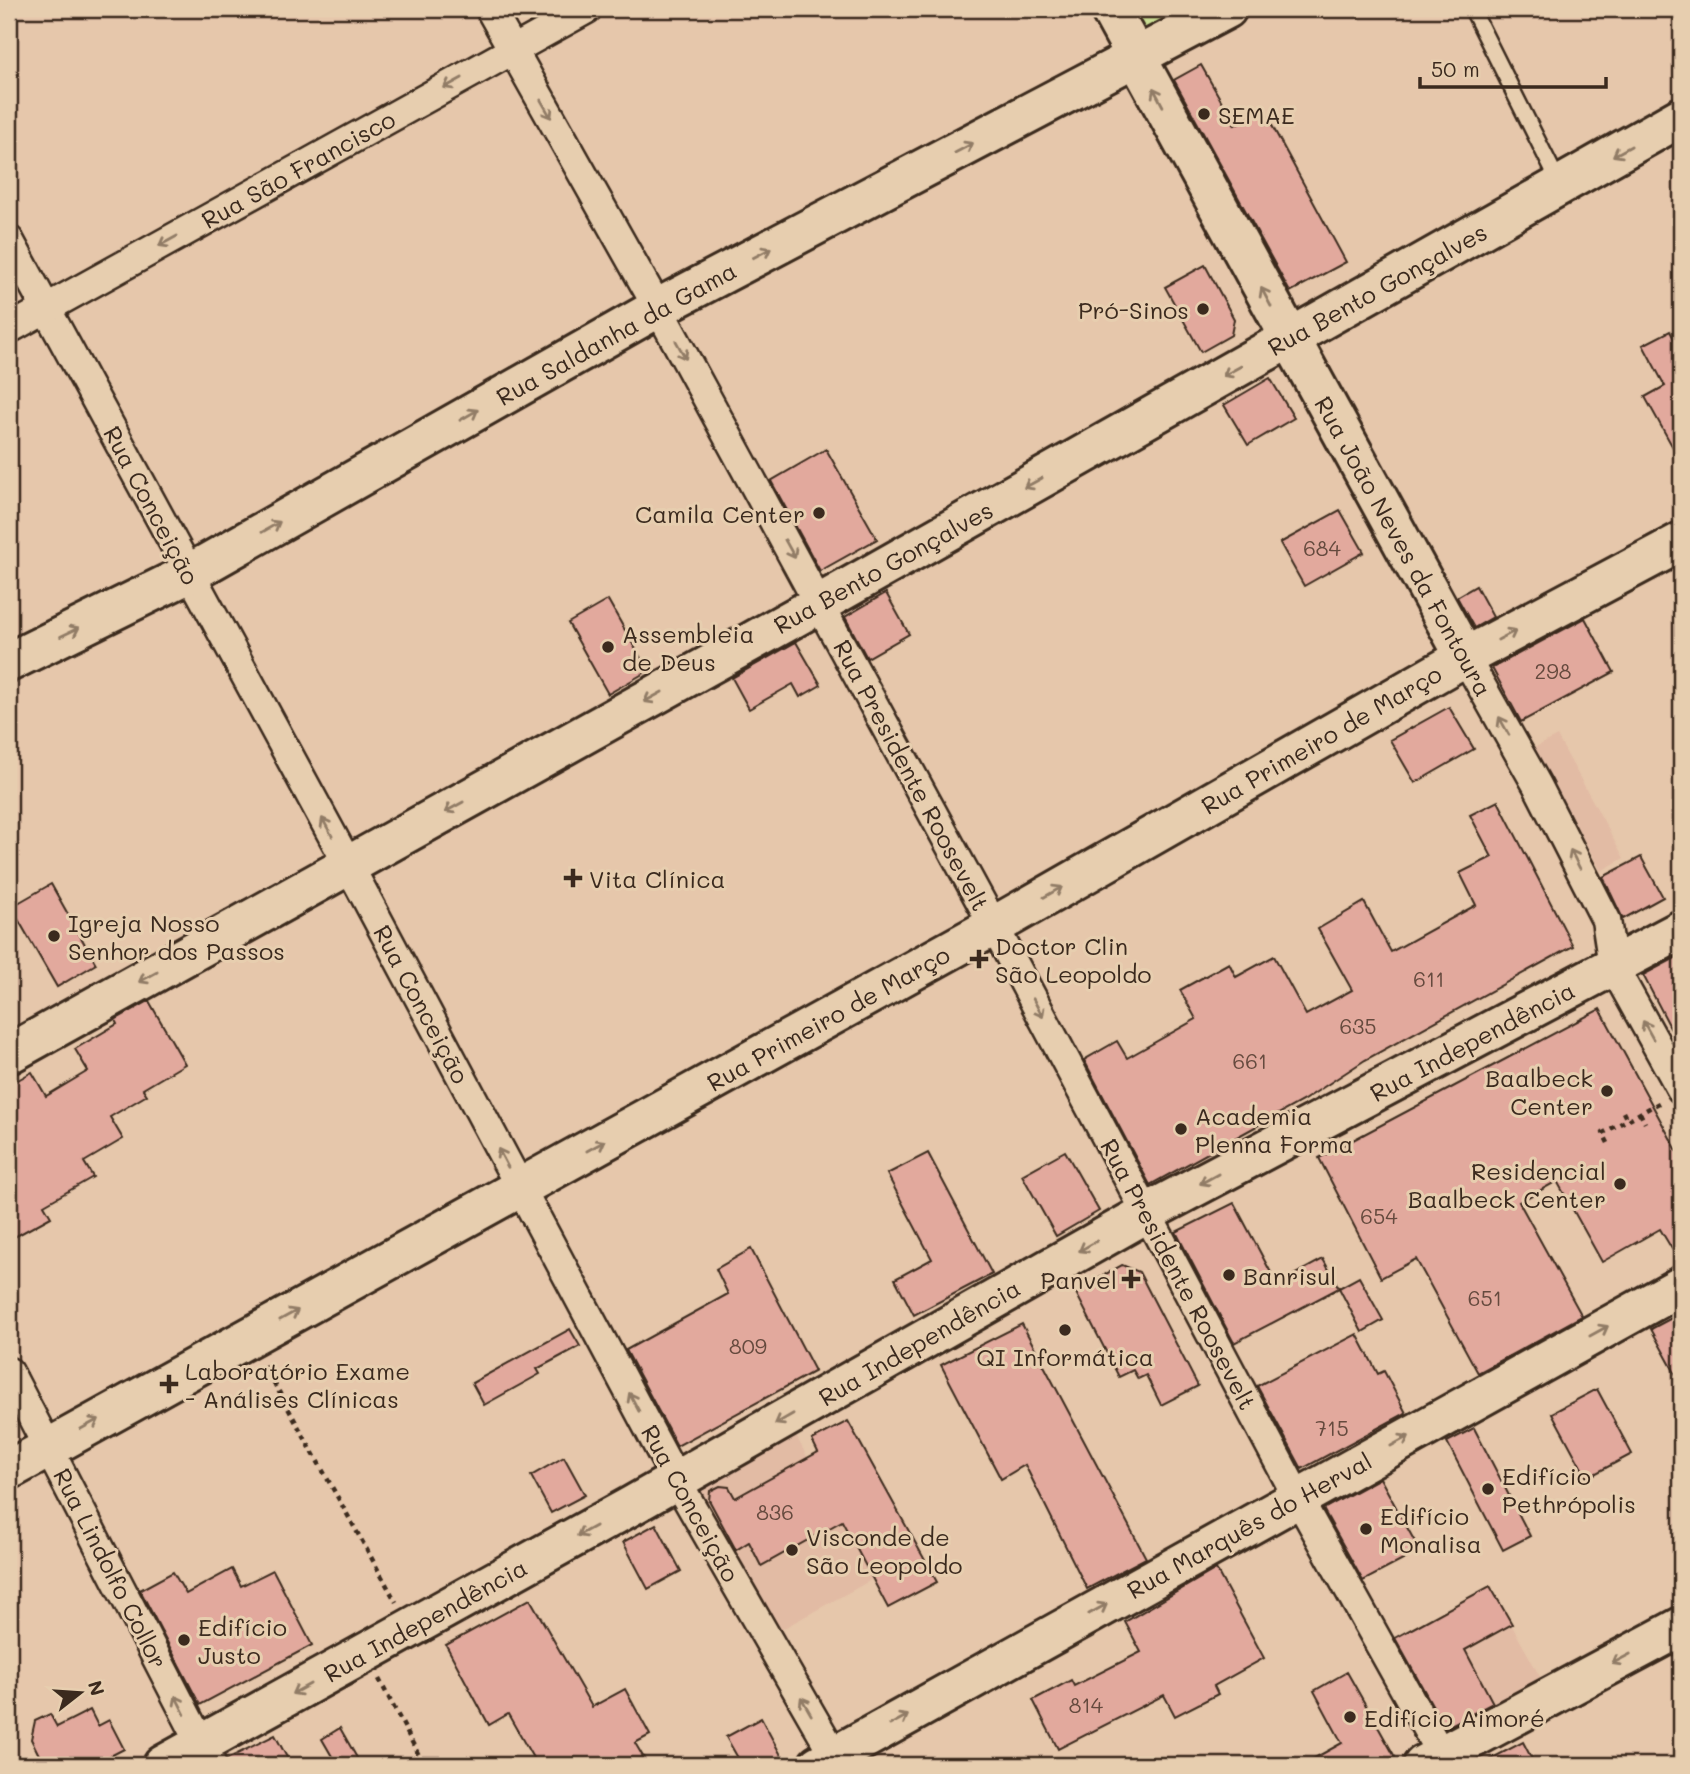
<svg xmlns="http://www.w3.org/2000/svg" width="1690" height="1774" font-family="Mali,sans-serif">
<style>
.built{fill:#e2bba4}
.green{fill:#cbde93;stroke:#838458;stroke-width:2}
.building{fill:#e2a99d;stroke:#3b2a1e;stroke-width:2}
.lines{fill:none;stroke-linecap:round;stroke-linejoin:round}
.lane-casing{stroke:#3b2a1e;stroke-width:19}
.street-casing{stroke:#3b2a1e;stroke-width:33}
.secondary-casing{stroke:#3b2a1e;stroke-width:44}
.path{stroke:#3b2a1e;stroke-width:4.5;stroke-dasharray:5 5;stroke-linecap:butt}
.lane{stroke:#e7ceaf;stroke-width:14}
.street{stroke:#e7ceaf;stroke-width:28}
.secondary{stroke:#e7ceaf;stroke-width:38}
.oneway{stroke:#917c66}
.poi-dot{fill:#3b2a1e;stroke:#e7ceaf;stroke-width:2.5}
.labels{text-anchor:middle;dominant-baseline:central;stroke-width:6;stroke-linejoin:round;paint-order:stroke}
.number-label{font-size:21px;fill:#654a3e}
.poi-label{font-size:24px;fill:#3b2a1e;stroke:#e7ceaf;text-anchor:start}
.street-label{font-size:24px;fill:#3b2a1e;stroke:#e7ceaf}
</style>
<rect width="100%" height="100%" fill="#e6c7ab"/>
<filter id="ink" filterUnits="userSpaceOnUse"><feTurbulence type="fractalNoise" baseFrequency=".0143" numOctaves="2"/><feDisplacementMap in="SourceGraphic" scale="14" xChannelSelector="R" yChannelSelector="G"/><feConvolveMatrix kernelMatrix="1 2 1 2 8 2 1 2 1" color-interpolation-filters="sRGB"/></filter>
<g filter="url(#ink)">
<g class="built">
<path d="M1557 736 1624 858 1601 871 1534 748Z"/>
<path d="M796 1436 873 1579 773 1634 696 1491Z"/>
<path d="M1490 1586 1543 1682 1442 1737 1390 1641Z"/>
</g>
<path class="green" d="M1116 9H1197L1134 43Z"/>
<g class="building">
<path d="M1201 65 1235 125 1263 109 1346 262 1290 292 1174 80Z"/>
<path d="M1205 265 1234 319 1231 335 1201 352 1165 287Z"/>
<path d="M1670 331 1681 352V462L1645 397 1665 386 1643 345Z"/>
<path d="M1270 378 1294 418 1248 445 1224 405Z"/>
<path d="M826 449 877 539 820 571 771 481Z"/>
<path d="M1340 510 1364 552 1304 586 1280 543Z"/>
<path d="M1476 586 1493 617 1474 628 1457 597Z"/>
<path d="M886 593 909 634 867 658 845 617Z"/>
<path d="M608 600 648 671 608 694 568 623Z"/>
<path d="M1585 618 1614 672 1521 722 1492 668Z"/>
<path d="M796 642 821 685 800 697 793 684 749 709 732 678Z"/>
<path d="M1449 707 1474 749 1415 783 1390 740Z"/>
<path d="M1498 801 1573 946 1365 1060 1304 1100 1150 1185 1084 1060 1117 1041 1127 1058 1196 1019 1180 990 1229 963 1236 977 1274 956 1306 1015 1352 990 1318 929 1364 902 1391 952 1476 905 1460 873 1492 857 1470 815Z"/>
<path d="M1641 857 1663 897 1623 919 1603 877Z"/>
<path d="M51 884 96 964 57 987 11 907Z"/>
<path d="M1681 955V1048L1643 975Z"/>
<path d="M149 1001 185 1064 143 1089 147 1095 110 1117 123 1139 84 1162 93 1177 44 1205 51 1217 9 1240V1085L32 1072 46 1096 88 1071 75 1049 117 1024 115 1020Z"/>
<path d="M1600 1009 1681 1158V1264L1660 1229 1602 1262 1557 1181 1519 1202 1582 1316 1478 1373 1416 1259 1381 1278 1319 1158Z"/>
<path d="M1065 1151 1099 1211 1056 1236 1022 1175Z"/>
<path d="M928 1153 992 1274 914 1315 895 1279 932 1259 887 1174Z"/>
<path d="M1234 1203 1277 1284 1323 1259 1339 1288 1234 1343 1176 1232Z"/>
<path d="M751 1249 815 1371 677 1446 626 1350 728 1294 716 1269Z"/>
<path d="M1122 1265 1139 1272 1198 1386 1161 1405 1146 1375 1138 1379 1133 1370 1119 1377 1075 1291Z"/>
<path d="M1359 1277 1383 1320 1362 1332 1339 1288Z"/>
<path d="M1681 1313V1384L1651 1329Z"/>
<path d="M1022 1324 1146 1558 1087 1589 1025 1465 1001 1479 941 1365Z"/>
<path d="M570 1329 580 1346 537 1369 540 1374 484 1405 472 1383Z"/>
<path d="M1357 1334 1378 1374 1384 1371 1406 1413 1302 1469 1257 1386Z"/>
<path d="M1597 1389 1632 1454 1587 1478 1552 1413Z"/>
<path d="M848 1421 937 1582 888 1608 842 1521 761 1566 749 1542 736 1550 709 1500 710 1491 720 1486 729 1487 735 1498 818 1452 812 1440Z"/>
<path d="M1474 1428 1530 1536 1503 1550 1447 1442Z"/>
<path d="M564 1457 585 1495 551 1513 531 1476Z"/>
<path d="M1380 1478 1420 1551 1363 1581 1323 1509Z"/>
<path d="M656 1524 681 1571 648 1589 623 1542Z"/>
<path d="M232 1569 241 1586 273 1570 312 1645 200 1705 140 1590 173 1572 186 1594Z"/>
<path d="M1216 1569 1264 1658 1214 1686 1218 1694 1175 1716 1164 1695 1058 1749 1033 1700 1071 1680 1074 1686 1141 1652 1125 1622Z"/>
<path d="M1490 1586 1512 1624 1465 1650 1493 1703 1445 1728 1395 1638Z"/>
<path d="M530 1599 592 1707 625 1689 650 1735 635 1743 648 1765H537L508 1714 489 1725 446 1645Z"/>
<path d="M1347 1672 1395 1757 1381 1765H1302L1342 1743 1314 1691Z"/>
<path d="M90 1710 98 1726 109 1720 124 1749 93 1765H44L31 1739 35 1721 50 1714 57 1727Z"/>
<path d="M761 1718 782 1757 767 1765H742L726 1737Z"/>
<path d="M340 1728 361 1765H337L322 1739Z"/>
<path d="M275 1735 291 1765H229L227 1759Z"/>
<path d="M1523 1742 1535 1765H1479Z"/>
</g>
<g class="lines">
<g class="lane-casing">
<path id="lane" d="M1472 9 1559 183"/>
</g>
<g class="street-casing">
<g id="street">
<path d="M490 9 658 308 994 926 1298 1498 1447 1765"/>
<path d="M9 240 349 866 675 1478 840 1765"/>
<path d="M9 329 587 9"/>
<path d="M1465 657 1537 785 1606 920 1613 966 1681 1089"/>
<path d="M9 1372 212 1765"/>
</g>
</g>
<g class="secondary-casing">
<g id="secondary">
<path d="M1110 9 1465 657"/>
<path d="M9 662 190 573 658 308 1227 9"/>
<path d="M9 1054 819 604 1681 117"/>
<path d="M9 1470 994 926 1465 657 1681 542"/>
<path d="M163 1765 631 1506 1161 1205 1681 930"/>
<path d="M818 1765 1681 1286"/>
<path d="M1423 1765 1681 1627"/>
</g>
</g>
<g class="path">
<path d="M1623 1112 1627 1120"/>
<path d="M1640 1113 1645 1123"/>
<path d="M1608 1143 1603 1133 1659 1103"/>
<path d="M264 1365 396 1602"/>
<path d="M379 1679 424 1765"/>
</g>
<use href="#lane" class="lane"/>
<use href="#street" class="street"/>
<use href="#secondary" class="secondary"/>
</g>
<defs><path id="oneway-shaft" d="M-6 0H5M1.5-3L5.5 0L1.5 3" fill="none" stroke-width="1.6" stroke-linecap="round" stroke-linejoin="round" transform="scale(1.75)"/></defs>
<g class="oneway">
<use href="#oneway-shaft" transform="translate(453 83) rotate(151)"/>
<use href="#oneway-shaft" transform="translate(1158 97) rotate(-118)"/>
<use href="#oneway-shaft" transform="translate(546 109) rotate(60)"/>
<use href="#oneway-shaft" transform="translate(964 148) rotate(-28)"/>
<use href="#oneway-shaft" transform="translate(1622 151) rotate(151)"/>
<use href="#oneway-shaft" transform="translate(168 241) rotate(151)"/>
<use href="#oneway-shaft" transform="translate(762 253) rotate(-28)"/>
<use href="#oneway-shaft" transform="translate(1266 297) rotate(-118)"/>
<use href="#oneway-shaft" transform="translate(681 350) rotate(61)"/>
<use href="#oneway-shaft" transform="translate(1232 371) rotate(151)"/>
<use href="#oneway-shaft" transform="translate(469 415) rotate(-30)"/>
<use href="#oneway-shaft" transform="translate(1033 483) rotate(151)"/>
<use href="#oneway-shaft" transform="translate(271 527) rotate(-30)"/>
<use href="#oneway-shaft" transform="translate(790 549) rotate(61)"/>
<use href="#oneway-shaft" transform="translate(70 632) rotate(-26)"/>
<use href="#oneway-shaft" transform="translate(1507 635) rotate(-28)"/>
<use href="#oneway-shaft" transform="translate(653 697) rotate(151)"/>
<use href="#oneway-shaft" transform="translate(1504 726) rotate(-119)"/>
<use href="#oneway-shaft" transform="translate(454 807) rotate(151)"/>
<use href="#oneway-shaft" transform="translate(327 827) rotate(-119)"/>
<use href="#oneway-shaft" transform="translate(1575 859) rotate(-117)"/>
<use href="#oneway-shaft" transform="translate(1053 892) rotate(-30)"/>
<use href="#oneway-shaft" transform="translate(148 977) rotate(151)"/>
<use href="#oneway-shaft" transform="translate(1038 1008) rotate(62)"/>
<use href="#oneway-shaft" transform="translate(1648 1030) rotate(-119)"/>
<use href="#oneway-shaft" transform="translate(596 1146) rotate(-29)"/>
<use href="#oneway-shaft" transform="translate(503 1158) rotate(-118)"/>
<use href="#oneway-shaft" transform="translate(1209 1179) rotate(151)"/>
<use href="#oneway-shaft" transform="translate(1088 1246) rotate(150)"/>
<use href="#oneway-shaft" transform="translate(289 1315) rotate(-29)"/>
<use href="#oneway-shaft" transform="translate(1599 1331) rotate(-29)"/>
<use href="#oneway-shaft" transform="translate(634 1402) rotate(-118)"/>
<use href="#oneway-shaft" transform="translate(784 1419) rotate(150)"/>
<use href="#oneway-shaft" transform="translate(90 1424) rotate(-29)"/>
<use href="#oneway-shaft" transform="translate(1400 1441) rotate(-29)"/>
<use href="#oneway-shaft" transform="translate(586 1531) rotate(151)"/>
<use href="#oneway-shaft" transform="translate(1098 1609) rotate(-29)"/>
<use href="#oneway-shaft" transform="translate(1621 1659) rotate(152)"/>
<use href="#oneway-shaft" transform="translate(301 1689) rotate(151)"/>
<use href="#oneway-shaft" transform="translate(180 1705) rotate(-117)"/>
<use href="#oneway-shaft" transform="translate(806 1706) rotate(-120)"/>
<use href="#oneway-shaft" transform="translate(899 1720) rotate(-29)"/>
</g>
</g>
<g class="poi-dot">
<circle cx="1204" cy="114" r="7"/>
<circle cx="1203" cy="309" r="7"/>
<circle cx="819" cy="513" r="7"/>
<circle cx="608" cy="647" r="7"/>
<path d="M569.5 867.5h7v7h7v7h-7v7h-7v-7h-7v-7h7z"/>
<circle cx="54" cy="936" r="7"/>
<path d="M975.5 948.5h7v7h7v7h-7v7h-7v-7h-7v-7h7z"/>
<circle cx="1607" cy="1091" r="7"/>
<circle cx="1181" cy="1129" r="7"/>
<circle cx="1620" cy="1184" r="7"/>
<circle cx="1229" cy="1275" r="7"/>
<path d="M1127.5 1268.5h7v7h7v7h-7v7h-7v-7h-7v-7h7z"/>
<circle cx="1065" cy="1330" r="7"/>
<path d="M165.5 1373.5h7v7h7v7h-7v7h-7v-7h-7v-7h7z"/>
<circle cx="1488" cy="1489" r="7"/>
<circle cx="1366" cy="1529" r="7"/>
<circle cx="792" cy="1550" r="7"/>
<circle cx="184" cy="1640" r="7"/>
<circle cx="1350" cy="1717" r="7"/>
</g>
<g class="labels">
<g class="number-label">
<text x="1322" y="547">684</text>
<text x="1553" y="670">298</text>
<text x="1429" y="978">611</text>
<text x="1358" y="1025">635</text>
<text x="1250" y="1060">661</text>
<text x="1379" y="1215">654</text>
<text x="1485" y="1297">651</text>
<text x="748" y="1345">809</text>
<text x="1332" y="1427">715</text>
<text x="775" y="1511">836</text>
<text x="1086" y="1704">814</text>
</g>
<g class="poi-label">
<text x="1218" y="114">SEMAE</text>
<text x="1189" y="309" text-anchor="end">Pró-Sinos</text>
<text x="805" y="513" text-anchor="end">Camila Center</text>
<text x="622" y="633">Assembleia<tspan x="622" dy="28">de Deus</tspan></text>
<text x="589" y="878">Vita Clínica</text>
<text x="68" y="922">Igreja Nosso<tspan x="68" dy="28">Senhor dos Passos</tspan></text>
<text x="995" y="945">Doctor Clin<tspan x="995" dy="28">São Leopoldo</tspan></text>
<text x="1593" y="1077" text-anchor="end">Baalbeck<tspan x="1593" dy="28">Center</tspan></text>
<text x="1195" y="1115">Academia<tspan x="1195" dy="28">Plenna Forma</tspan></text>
<text x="1606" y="1170" text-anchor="end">Residencial<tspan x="1606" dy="28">Baalbeck Center</tspan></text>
<text x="1243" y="1275">Banrisul</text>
<text x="1117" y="1279" text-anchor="end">Panvel</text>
<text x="1065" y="1356" text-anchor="middle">QI Informática</text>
<text x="185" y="1370">Laboratório Exame<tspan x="185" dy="28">- Análises Clínicas</tspan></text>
<text x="1502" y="1475">Edifício<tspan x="1502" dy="28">Pethrópolis</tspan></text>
<text x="1380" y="1515">Edifício<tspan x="1380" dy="28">Monalisa</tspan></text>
<text x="806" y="1536">Visconde de<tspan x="806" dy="28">São Leopoldo</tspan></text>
<text x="198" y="1626">Edifício<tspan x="198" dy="28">Justo</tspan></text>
<text x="1364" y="1717">Edifício Aimoré</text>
</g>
<g class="street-label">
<text transform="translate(298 169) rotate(-29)">Rua São Francisco</text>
<text transform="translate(1377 289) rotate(-29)">Rua Bento Gonçalves</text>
<text transform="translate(616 333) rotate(-29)">Rua Saldanha da Gama</text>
<text transform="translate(152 505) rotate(62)">Rua Conceição</text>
<text transform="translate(1404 546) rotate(61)">Rua João Neves da Fontoura</text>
<text transform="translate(883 567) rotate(-29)">Rua Bento Gonçalves</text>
<text transform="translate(1321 739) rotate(-30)">Rua Primeiro de Março</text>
<text transform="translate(912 775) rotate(62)">Rua Presidente Roosevelt</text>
<text transform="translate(422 1004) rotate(62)">Rua Conceição</text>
<text transform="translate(828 1018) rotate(-29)">Rua Primeiro de Março</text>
<text transform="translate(1472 1041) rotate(-28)">Rua Independência</text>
<text transform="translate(1179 1274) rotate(62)">Rua Presidente Roosevelt</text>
<text transform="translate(919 1342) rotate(-30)">Rua Independência</text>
<text transform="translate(691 1503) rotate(61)">Rua Conceição</text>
<text transform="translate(1249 1525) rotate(-29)">Rua Marquês do Herval</text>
<text transform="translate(111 1568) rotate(63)">Rua Lindolfo Collor</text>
<text transform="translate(425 1620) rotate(-29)">Rua Independência</text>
</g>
</g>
<rect width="1690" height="1774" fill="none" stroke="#e7ceaf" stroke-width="35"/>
<rect x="18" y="18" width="1655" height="1739" fill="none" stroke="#3b2a1e" stroke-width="2.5" filter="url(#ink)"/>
<g transform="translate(80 1693) rotate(73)" stroke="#e7ceaf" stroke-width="5" paint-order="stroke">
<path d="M0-5L12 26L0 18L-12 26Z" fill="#3b2a1e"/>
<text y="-10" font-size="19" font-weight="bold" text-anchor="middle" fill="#3b2a1e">N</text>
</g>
<path d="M1420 77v10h186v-10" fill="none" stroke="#3b2a1e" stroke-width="3.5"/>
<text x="1431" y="77" font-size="21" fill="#3b2a1e" stroke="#e7ceaf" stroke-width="5" paint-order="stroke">50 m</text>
</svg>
